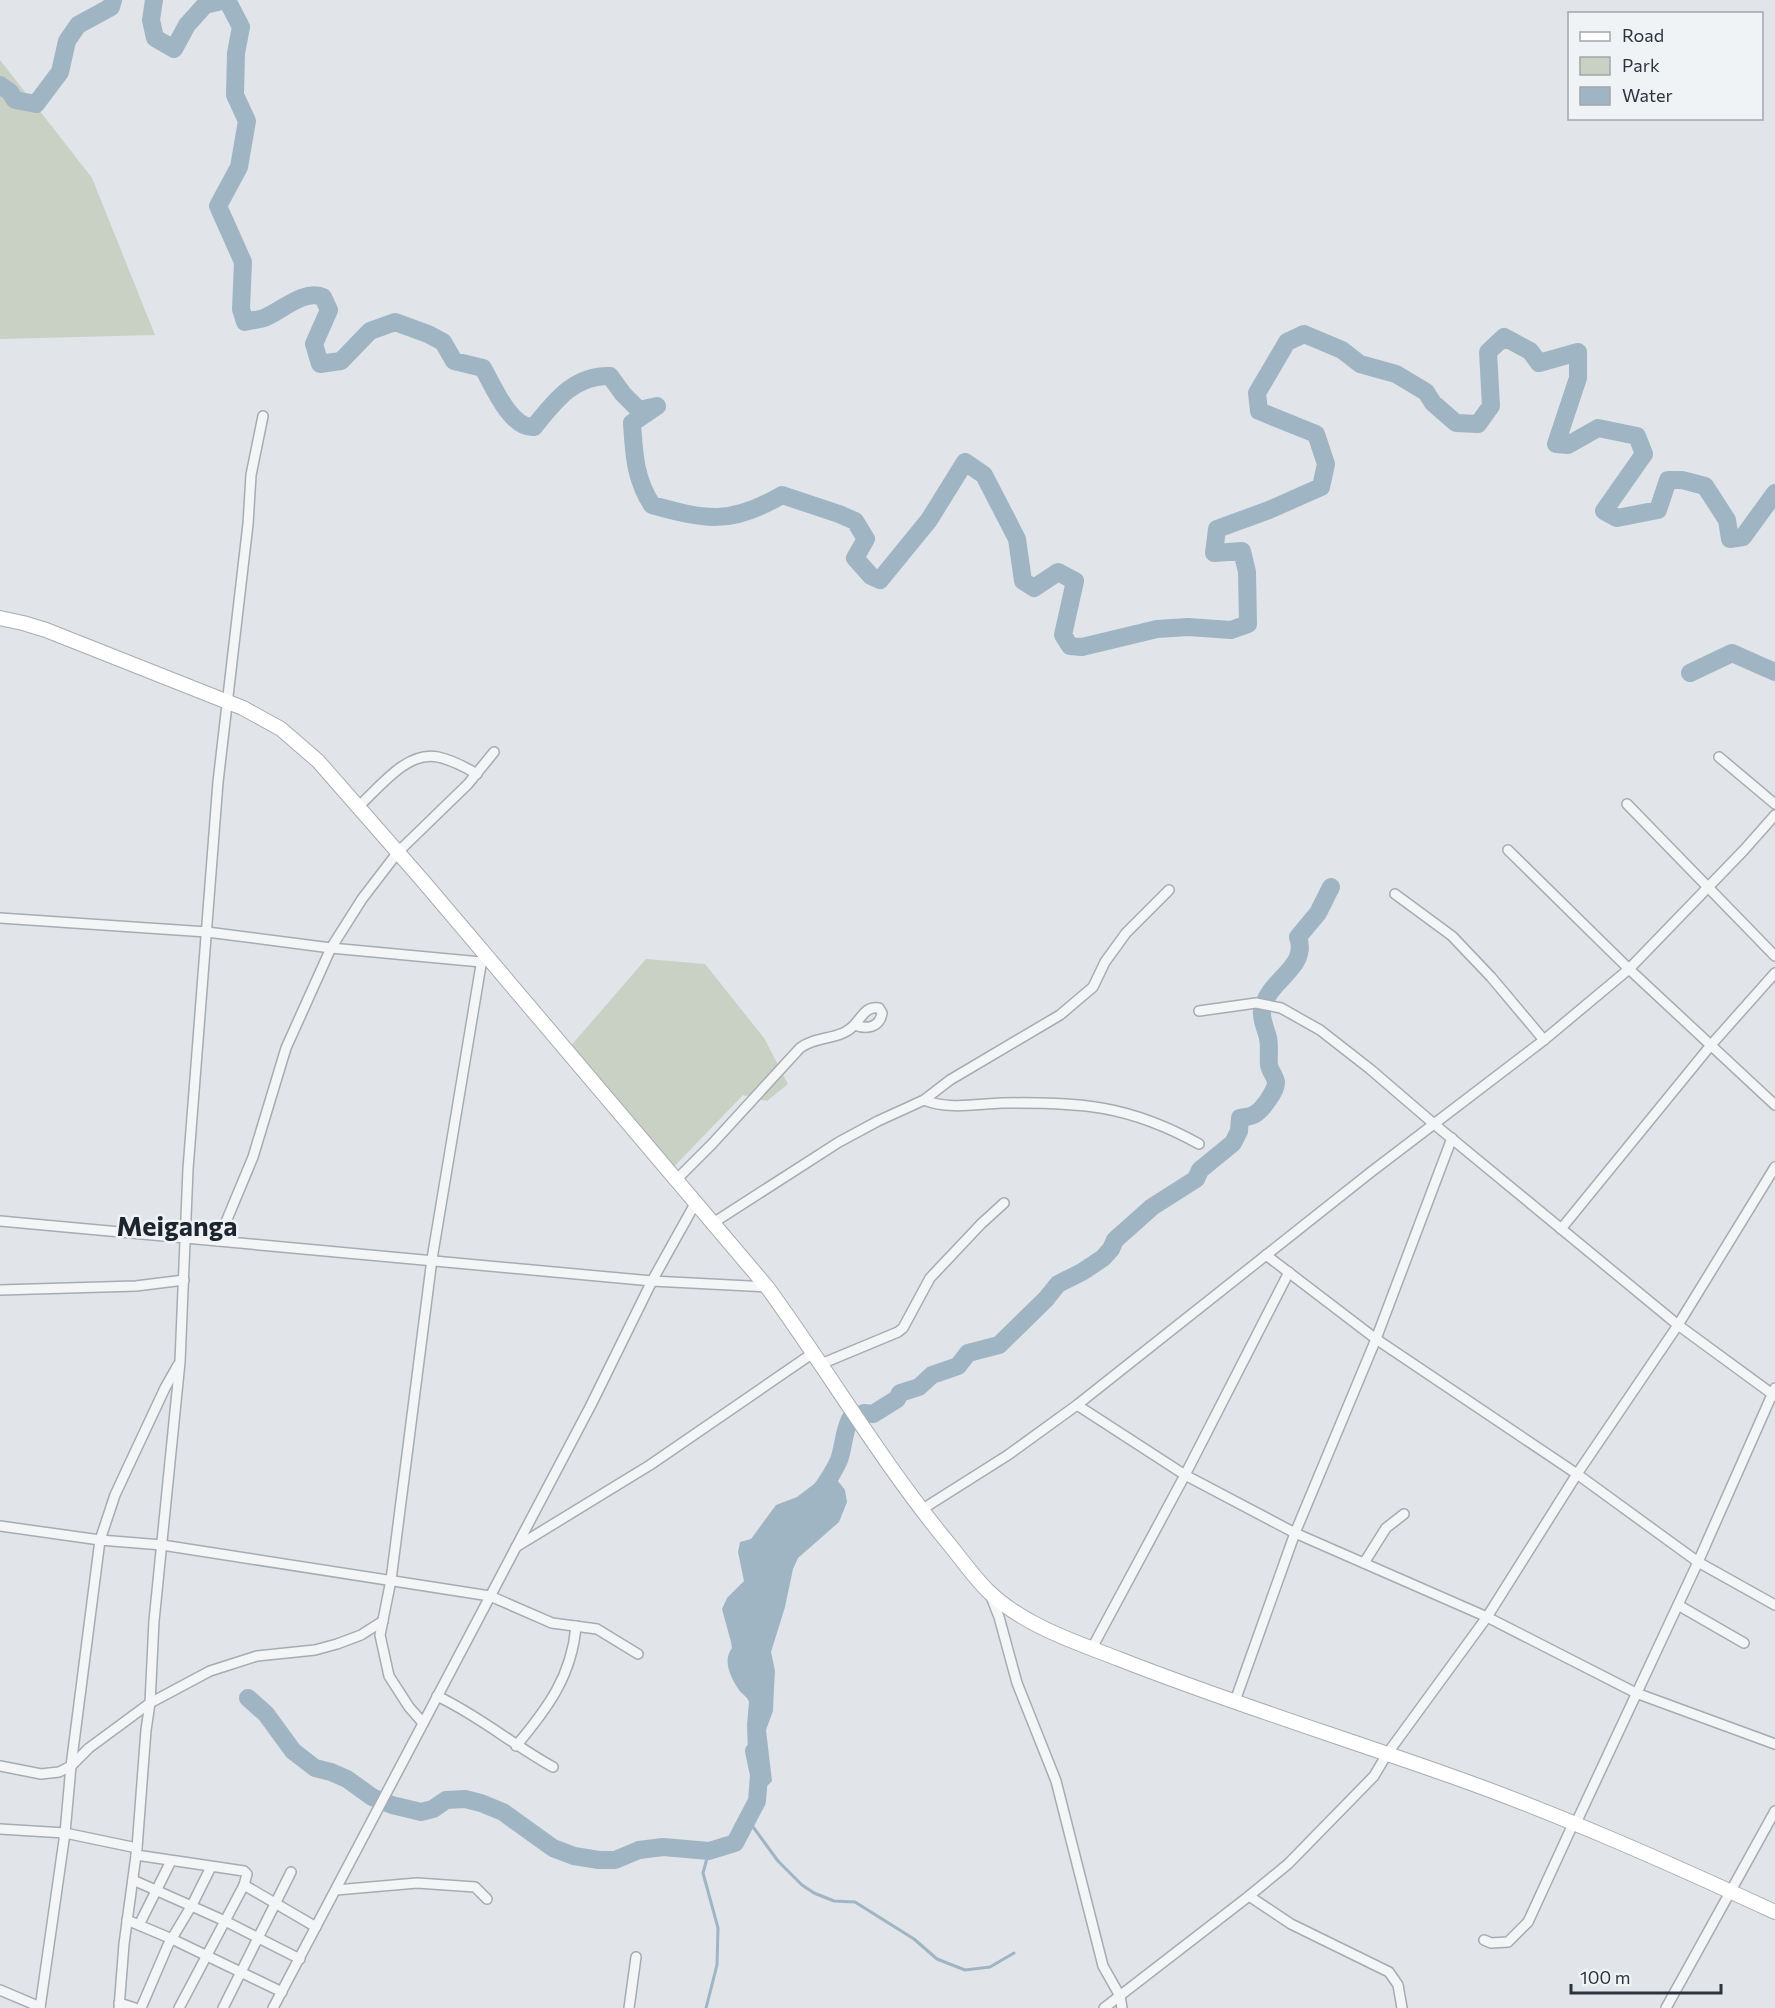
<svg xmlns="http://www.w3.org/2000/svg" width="1775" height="2008" font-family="Commissioner,sans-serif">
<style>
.green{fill:#c8d1c3}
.water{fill:#a0b5c4}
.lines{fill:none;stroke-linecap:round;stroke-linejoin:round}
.stream{stroke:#a0b5c4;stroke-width:3}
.river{stroke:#a0b5c4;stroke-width:18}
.street-casing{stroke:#a7acb2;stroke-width:12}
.secondary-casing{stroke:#a7acb2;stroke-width:16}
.street{stroke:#f3f5f7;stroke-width:9}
.secondary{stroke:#fff;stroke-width:14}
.labels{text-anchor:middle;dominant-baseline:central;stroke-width:5;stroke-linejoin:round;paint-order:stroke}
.town-label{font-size:27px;font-weight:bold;fill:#1d252f;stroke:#f0f3f6}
</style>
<rect width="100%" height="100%" fill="#e1e4e8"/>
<g class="green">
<path d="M0 60 92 178 155 335 0 339Z"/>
<path d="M646 959 705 964 764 1038 788 1084 767 1101 743 1095 665 1176 562 1056Z"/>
</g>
<path class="water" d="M822 1478 838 1481 845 1490 847 1502 839 1522 798 1558 793 1569 785 1607 771 1652 775 1671 774 1687 773 1711 766 1730 772 1781 767 1786H762L748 1751 747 1725 749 1702C747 1696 743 1695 739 1690 731 1678 722 1661 732 1648L731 1642 722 1609 727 1598 744 1581 738 1552 740 1542 751 1539 776 1505 797 1497Z"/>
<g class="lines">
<g class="stream">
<path d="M748 1820 778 1861 802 1885 814 1893 834 1901 855 1902 914 1939 937 1959 965 1970 990 1967 1014 1953"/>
<path d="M706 2008 717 1965 718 1928 703 1873 709 1851"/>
</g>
<g class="river">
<path d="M154 0 151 20 155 38 174 49 187 25 205 5 226 0"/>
<path d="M227 0 241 27 236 53 235 95 247 121 239 167 218 206 243 262 241 309 245 322C251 320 258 320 264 318 282 311 303 289 323 297L329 310 314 344 320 364 341 361 370 331 395 322 428 334 443 342 454 361 483 368C493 386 511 429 534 427 555 401 574 375 610 376L623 394 639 410 657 406 632 423C634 454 635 479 652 505 706 520 731 525 782 495L839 514 855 521 866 539 855 558 871 576 880 580 929 520 965 462 984 475 1017 539 1023 581 1034 588 1058 572 1075 581 1063 635 1070 646 1082 647 1157 629 1188 627 1231 630 1248 624 1247 572 1242 551 1214 553 1217 529 1269 510 1321 487 1326 464 1316 434 1259 411 1257 393 1287 342 1304 334 1342 350 1360 364 1396 374 1426 392 1433 403 1456 423 1478 424 1491 406 1488 352 1504 337 1530 351 1539 363 1578 352V378L1556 444 1568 445 1598 428 1637 436 1644 454 1604 511 1617 518 1658 510 1668 480H1682L1705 486 1727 520 1730 539 1743 537 1775 493"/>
<path d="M0 85 10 92 15 100 36 104 60 72 67 41 78 25 111 7 113 0"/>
<path d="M1690 673 1732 653 1775 672"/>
<path d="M816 1497C825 1485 833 1474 839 1460 844 1446 843 1434 850 1419L864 1413 873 1414 897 1399 900 1393 919 1387 932 1375 958 1366 968 1353 999 1345 1046 1299 1058 1284 1082 1272 1103 1258 1111 1249 1115 1240 1152 1207 1196 1179 1200 1170 1233 1143 1239 1131 1240 1118C1244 1117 1249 1117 1253 1115 1261 1112 1277 1090 1276 1082 1275 1076 1270 1071 1269 1065 1268 1056 1270 1047 1268 1038 1266 1029 1261 1020 1262 1011 1268 978 1309 969 1298 937L1318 913 1331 887"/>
<path d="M248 1698 266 1714 293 1751 315 1768 331 1772 347 1779 372 1797 392 1805 421 1812 433 1809 446 1800 465 1799 481 1803 503 1812 553 1848 574 1856 599 1860H615L639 1850 663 1847 709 1851 735 1843 757 1801 759 1775 754 1751"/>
</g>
<g class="street-casing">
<g id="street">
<path d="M1719 757 1775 804"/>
<path d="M1627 804 1775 956"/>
<path d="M358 807C379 788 407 750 438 757 452 760 465 767 477 774"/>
<path d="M1508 850 1629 969 1775 1105"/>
<path d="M1395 894 1452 936 1491 977 1544 1040"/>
<path d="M0 918 207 932 331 948 481 962"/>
<path d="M1199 1011 1256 1003 1281 1008 1320 1030 1370 1069 1434 1124 1678 1325 1775 1396"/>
<path d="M924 1100C949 1110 976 1104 1002 1103 1081 1102 1129 1105 1199 1144"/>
<path d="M677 1179 712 1144 800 1048C817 1035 842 1041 856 1023 863 1015 867 1006 879 1008L882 1013C880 1027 867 1030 855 1025"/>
<path d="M0 1221 652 1281 767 1287"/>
<path d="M713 1223 839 1142 878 1121 924 1100 950 1080 1060 1015 1093 987 1105 962 1126 933 1169 890"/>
<path d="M1561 1229 1711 1045 1775 973"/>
<path d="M218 1241 253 1157 286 1048 331 948 362 899 398 852 468 784 494 752"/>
<path d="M1266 1255 1376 1339 1577 1474 1698 1562 1775 1605"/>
<path d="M0 1290 136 1286 184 1280"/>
<path d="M821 1364 898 1332 903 1328 930 1278 981 1224 1004 1203"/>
<path d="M1077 1405 1185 1475 1295 1533 1487 1617 1636 1693 1775 1744"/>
<path d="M921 1510 1008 1455 1077 1405 1371 1172 1544 1040 1629 969 1744 850 1775 815"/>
<path d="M0 1526 100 1540 162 1545 490 1596 552 1623 597 1629 638 1654"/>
<path d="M516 1547 650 1465 813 1353"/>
<path d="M1364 1563 1386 1528 1404 1514"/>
<path d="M990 1594 999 1617 1017 1683 1056 1781 1103 1966 1120 1996 1122 2008"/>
<path d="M1678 1605 1744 1643"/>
<path d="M1092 1648 1185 1475 1289 1272"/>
<path d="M437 1696C478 1715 513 1745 553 1767"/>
<path d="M1235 1701 1295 1533 1376 1339 1452 1138"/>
<path d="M423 1723 409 1707 389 1676 380 1635 391 1580 432 1259 483 953"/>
<path d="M516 1746C547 1709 572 1676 576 1626"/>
<path d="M0 1766 41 1774 59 1772 71 1766 89 1748 150 1703 210 1671 257 1656 315 1650 337 1644 361 1635 383 1621"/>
<path d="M1576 1823 1698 1562 1775 1388"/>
<path d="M0 1829 65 1833 137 1848"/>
<path d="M136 1855 244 1871 247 1874 244 1885 179 2008"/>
<path d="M133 1880 225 1921 300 1959"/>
<path d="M244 1885 316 1927"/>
<path d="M336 1890 417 1883 475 1887 487 1899"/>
<path d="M1249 1896 1291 1924 1389 1972 1398 1985 1402 2008"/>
<path d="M127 1920 172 1939 282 1992"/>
<path d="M139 1925 171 1861"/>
<path d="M1484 1940 1491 1943 1508 1942 1528 1922 1574 1822"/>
<path d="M0 1990 40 2007"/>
<path d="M119 2003 135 2008"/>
<path d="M40 2008 65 1833 71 1766 100 1540 115 1495 128 1467 165 1388 178 1365"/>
<path d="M119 2008 124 1944 137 1848 146 1730 150 1703 154 1621 180 1362 188 1169 218 782 248 524 251 475 263 416"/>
<path d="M141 2008 168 1945 192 1905 211 1867"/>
<path d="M223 2008 291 1872"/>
<path d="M273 2008 591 1405 652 1281 696 1202"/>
<path d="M629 2008 636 1957"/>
<path d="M1104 2008 1249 1896 1288 1864 1374 1776 1387 1754 1487 1617 1577 1474 1678 1325 1775 1167"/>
<path d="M1666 2008 1775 1811"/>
</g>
</g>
<g class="secondary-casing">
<path id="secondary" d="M0 618 23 623 46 630 243 708 281 729 318 761 423 881 767 1287C829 1372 882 1463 949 1544 962 1560 974 1577 988 1591 1023 1625 1075 1642 1119 1659 1228 1702 1341 1737 1451 1776 1561 1815 1669 1863 1775 1912"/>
</g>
<use href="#street" class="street"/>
<use href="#secondary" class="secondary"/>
</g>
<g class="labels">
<g class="town-label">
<text x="177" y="1225">Meiganga</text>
</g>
</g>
<rect x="1568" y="12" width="195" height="108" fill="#f0f3f6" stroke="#a1a7ac" stroke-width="1.5"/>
<rect x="1580" y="32" width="30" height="9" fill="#ffffff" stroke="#a1a7ac" stroke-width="1.5"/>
<text x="1622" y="42" font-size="18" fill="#2b343e">Road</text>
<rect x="1580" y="57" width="30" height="18" fill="#c8d1c3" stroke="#a1a7ac" stroke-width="1.5"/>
<text x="1622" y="72" font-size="18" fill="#2b343e">Park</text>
<rect x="1580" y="87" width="30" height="18" fill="#a0b5c4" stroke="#a1a7ac" stroke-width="1.5"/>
<text x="1622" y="102" font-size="18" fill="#2b343e">Water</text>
<path d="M1571 1984v9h150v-9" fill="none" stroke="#2b343e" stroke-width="3"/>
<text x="1580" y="1984" font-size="18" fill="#2b343e" stroke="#f0f3f6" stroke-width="4.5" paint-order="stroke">100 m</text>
</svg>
